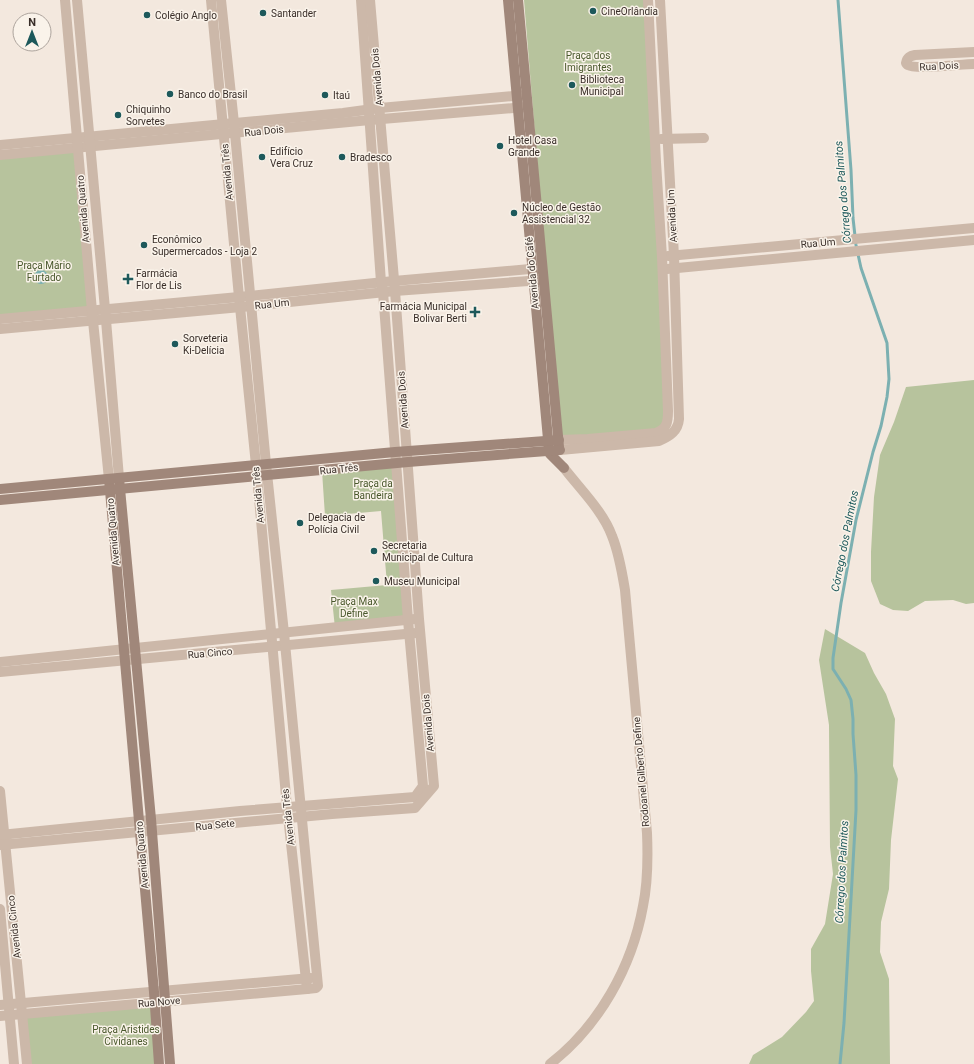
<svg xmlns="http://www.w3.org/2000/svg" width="974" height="1064" font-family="Roboto,sans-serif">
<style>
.green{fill:#b7c39d}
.water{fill:#7cb0b1}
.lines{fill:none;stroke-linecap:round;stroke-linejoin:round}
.stream{stroke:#7cb0b1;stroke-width:3}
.minor{stroke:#ccb8a9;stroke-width:10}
.tertiary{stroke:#ccb8a9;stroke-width:10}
.secondary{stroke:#a0877a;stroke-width:10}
.poi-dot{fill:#1d595b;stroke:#faf3ea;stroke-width:1.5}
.labels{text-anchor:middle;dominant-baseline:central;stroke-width:3;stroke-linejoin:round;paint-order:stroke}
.poi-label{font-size:10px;fill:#392e29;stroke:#faf3ea;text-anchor:start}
.park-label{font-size:10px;fill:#49582c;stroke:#faf3ea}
.street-label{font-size:10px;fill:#392e29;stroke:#faf3ea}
.water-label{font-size:11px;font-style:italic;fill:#1d595b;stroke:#faf3ea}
</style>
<rect width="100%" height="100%" fill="#f3e8de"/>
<g class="green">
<path d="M524 0H645L661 257 664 429 560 439Z"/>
<path d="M77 149 92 310 0 319V156Z"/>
<path d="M974 380V603L966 604 953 600 925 601 908 611 893 610 880 604 871 581V552L874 497 880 455 894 422 906 387Z"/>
<path d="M397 464 408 620 335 628 331 590 387 585 381 511 325 516 322 471Z"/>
<path d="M825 629 865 653 874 673 886 694 895 719 893 766 898 779 891 840 889 889 881 922 880 952 889 979 890 1064H749L753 1055 782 1037 806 1012 814 1001 811 971V949L825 924 833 874 830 847 829 725 819 660Z"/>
<path d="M154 1003 159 1064H27L22 1014Z"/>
</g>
<circle class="water" cx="41" cy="277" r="7"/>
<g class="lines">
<path class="stream" d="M838 0 851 170 853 218 856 245 861 268 887 343 889 379 887 397 881 426 873 452 856 520 841 603 833 658V669L846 689 851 700 853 719V734L856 775V810L844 1023 840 1064"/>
<g class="minor">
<path d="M211 0 239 297 256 465 287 807 307 989"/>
<path d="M974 52 915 55C910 56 907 57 906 63 906 63 907 65 908 65 915 70 962 64 974 64"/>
<path d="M661 139 704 138"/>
<path d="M0 145 343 113 380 108 525 95"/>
<path d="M0 155 370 120 526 107"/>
<path d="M668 256 974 228"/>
<path d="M667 269 974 240"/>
<path d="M0 319 239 297 394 281 541 268"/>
<path d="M0 329 252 306 395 291 542 280"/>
<path d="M559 440 588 439 656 433C667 429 668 422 668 411L662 257 656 162 648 0"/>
<path d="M560 450 659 441C670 436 678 431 679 419L674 256 660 0"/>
<path d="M0 662 415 619"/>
<path d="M0 672 416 633"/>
<path d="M0 791 27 1064"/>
<path d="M0 835 240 811 415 797 423 786 408 620 383 292 381 282 361 0"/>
<path d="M0 845 332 814 415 808 434 786 419 619 395 291 370 0"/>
<path d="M0 909 14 1064"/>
<path d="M0 1005 311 978"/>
<path d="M0 1016 307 989 316 988 318 986 284 633 266 464 234 123 221 0"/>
</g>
<g class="tertiary">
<path d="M65 0 92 311 109 479"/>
<path d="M77 0 106 320 119 478"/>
<path d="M550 1064C599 1026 632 967 643 906 648 882 648 857 647 833L625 590C622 572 619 553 612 536 603 511 580 489 564 468"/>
</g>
<g class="secondary">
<path d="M508 0 549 450 550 454 564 468"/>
<path d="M518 0 559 447"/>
<path d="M119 478 151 819 170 1064"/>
<path d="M109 479 154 992 159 1064"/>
<path d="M0 489 395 452 559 440"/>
<path d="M0 500 408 462 560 450"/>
</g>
</g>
<g class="poi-dot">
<circle cx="593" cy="11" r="4"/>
<circle cx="263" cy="13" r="4"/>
<circle cx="147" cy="15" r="4"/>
<circle cx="572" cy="85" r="4"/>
<circle cx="170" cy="94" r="4"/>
<circle cx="325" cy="95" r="4"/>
<circle cx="118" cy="115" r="4"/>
<circle cx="500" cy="146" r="4"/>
<circle cx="262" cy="157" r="4"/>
<circle cx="342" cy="157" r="4"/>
<circle cx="514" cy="213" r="4"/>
<circle cx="144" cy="245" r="4"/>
<path d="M126 273h4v4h4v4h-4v4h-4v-4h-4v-4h4z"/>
<path d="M473 306h4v4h4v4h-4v4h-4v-4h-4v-4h4z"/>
<circle cx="175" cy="344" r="4"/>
<circle cx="300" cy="523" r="4"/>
<circle cx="374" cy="551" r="4"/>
<circle cx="376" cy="581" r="4"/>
</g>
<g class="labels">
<g class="poi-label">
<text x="601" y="11">CineOrlândia</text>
<text x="271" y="13">Santander</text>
<text x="155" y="15">Colégio Anglo</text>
<text x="580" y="79">Biblioteca<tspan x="580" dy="12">Municipal</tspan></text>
<text x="178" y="94">Banco do Brasil</text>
<text x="333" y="95">Itaú</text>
<text x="126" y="109">Chiquinho<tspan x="126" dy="12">Sorvetes</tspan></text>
<text x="508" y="140">Hotel Casa<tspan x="508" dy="12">Grande</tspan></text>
<text x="270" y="151">Edifício<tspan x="270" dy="12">Vera Cruz</tspan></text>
<text x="350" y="157">Bradesco</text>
<text x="522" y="207">Núcleo de Gestão<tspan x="522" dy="12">Assistencial 32</tspan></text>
<text x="152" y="239">Econômico<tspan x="152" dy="12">Supermercados - Loja 2</tspan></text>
<text x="136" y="273">Farmácia<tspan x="136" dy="12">Flor de Lis</tspan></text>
<text x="467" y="306" text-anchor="end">Farmácia Municipal<tspan x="467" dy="12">Bolivar Berti</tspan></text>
<text x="183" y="338">Sorveteria<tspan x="183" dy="12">Ki-Delícia</tspan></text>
<text x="308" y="517">Delegacia de<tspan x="308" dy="12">Polícia Civil</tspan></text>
<text x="382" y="545">Secretaria<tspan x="382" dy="12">Municipal de Cultura</tspan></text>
<text x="384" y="581">Museu Municipal</text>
</g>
<g class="park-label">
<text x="588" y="55">Praça dos<tspan x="588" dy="12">Imigrantes</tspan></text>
<text x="44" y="265">Praça Mário<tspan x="44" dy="12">Furtado</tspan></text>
<text x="373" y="483">Praça da<tspan x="373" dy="12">Bandeira</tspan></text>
<text x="354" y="601">Praça Max<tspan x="354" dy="12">Define</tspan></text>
<text x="126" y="1029">Praça Aristides<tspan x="126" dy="12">Cividanes</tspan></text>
</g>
<g class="street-label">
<text transform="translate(939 66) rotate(-3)">Rua Dois</text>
<text transform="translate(377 77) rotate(-95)">Avenida Dois</text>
<text transform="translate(264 131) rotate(-6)">Rua Dois</text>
<text transform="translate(227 172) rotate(-95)">Avenida Três</text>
<text transform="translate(83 209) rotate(-95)">Avenida Quatro</text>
<text transform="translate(672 216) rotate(-93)">Avenida Um</text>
<text transform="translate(818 243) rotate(-5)">Rua Um</text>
<text transform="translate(532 273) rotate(-95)">Avenida do Café</text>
<text transform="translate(272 304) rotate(-6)">Rua Um</text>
<text transform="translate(403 400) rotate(-94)">Avenida Dois</text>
<text transform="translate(339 469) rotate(-6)">Rua Três</text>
<text transform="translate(258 495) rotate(-95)">Avenida Três</text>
<text transform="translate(113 532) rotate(-95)">Avenida Quatro</text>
<text transform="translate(210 653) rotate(-5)">Rua Cinco</text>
<text transform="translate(428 723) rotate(-95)">Avenida Dois</text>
<text transform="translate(641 772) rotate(-95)">Rodoanel Gilberto Define</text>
<text transform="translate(288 817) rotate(-96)">Avenida Três</text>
<text transform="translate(215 825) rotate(-6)">Rua Sete</text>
<text transform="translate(142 855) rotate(-95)">Avenida Quatro</text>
<text transform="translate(14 927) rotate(-96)">Avenida Cinco</text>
<text transform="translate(159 1002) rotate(-5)">Rua Nove</text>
</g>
<g class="water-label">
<text transform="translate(843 192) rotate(-95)">Córrego dos Palmitos</text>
<text transform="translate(845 541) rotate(-79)">Córrego dos Palmitos</text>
<text transform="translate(842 872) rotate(-87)">Córrego dos Palmitos</text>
</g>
</g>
<g transform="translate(32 32)"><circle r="19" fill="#faf3ea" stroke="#ada49d"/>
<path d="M0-3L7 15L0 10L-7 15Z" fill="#1d595b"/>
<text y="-6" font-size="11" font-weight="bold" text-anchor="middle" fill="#392e29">N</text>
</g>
</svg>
